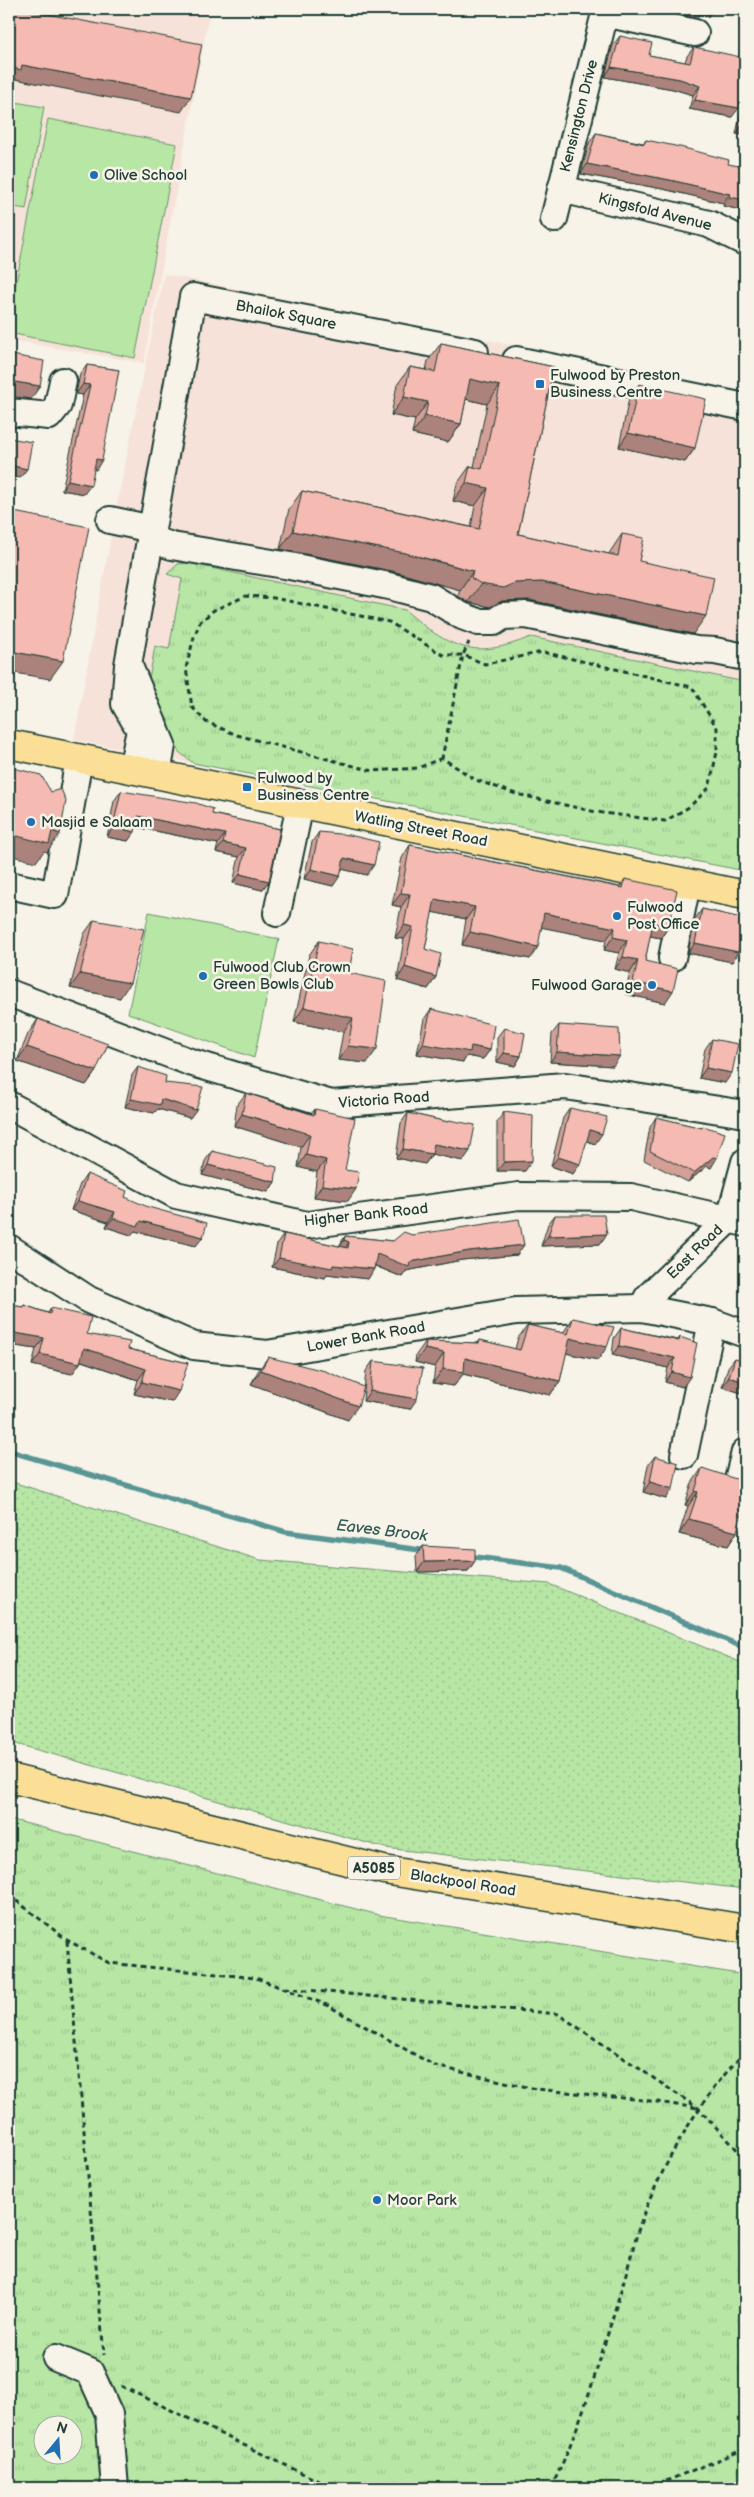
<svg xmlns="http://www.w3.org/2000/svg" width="754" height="2497" font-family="'Balsamiq Sans',sans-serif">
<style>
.built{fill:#f6e2d8}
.grass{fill:url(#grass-tufts);stroke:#6b926c;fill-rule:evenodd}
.garden{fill:url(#garden-dots);stroke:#6b926c}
.pitch{fill:#b7e6a5;stroke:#6b926c}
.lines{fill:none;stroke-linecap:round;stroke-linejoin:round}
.stream{stroke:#589594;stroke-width:5.5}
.minor-casing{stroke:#1f3d34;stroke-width:30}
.major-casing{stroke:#1f3d34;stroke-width:31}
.highway-casing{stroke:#1f3d34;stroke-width:31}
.path{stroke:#1f3d34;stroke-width:3;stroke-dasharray:5 4;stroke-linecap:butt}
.minor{stroke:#f7f3e8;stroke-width:26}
.major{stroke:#fbdf96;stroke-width:28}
.highway{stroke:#fbdf96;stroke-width:28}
.wall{fill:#d3a098;stroke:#1f3d34}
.shaded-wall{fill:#ac827c;stroke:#1f3d34}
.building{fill:#f5bab1;stroke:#1f3d34}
.poi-dot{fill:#1f6fb2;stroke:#f7f3e8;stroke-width:2}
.labels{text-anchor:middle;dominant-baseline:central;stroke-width:5;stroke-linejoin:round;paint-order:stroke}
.shield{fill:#f7f3e8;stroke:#60746a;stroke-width:1}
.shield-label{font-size:14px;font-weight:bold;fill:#1f3d34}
.street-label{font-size:15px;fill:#1f3d34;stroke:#f7f3e8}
.poi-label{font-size:15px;fill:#1f3d34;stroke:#f7f3e8;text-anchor:start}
.water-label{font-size:16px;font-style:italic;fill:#325a54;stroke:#f7f3e8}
</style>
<defs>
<pattern id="grass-tufts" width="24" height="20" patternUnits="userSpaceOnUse" patternTransform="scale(1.25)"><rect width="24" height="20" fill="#b7e6a5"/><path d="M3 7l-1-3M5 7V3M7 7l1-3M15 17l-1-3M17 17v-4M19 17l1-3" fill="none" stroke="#9dc68f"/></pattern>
<pattern id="garden-dots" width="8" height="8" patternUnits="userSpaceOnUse" patternTransform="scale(1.25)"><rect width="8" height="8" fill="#b7e6a5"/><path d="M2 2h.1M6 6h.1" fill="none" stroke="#9dc68f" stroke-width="1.8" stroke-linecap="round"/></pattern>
</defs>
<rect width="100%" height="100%" fill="#f7f3e8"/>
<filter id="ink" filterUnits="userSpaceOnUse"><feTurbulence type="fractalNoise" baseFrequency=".02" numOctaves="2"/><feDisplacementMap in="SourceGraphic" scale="10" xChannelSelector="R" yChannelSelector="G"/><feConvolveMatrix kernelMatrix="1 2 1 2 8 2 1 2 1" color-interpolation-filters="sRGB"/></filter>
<g filter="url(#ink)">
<g class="built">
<path d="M9 9H210L144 363 9 340Z"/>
<path d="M164 274 745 393V871L74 740 116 509Z"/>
</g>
<g class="grass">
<path d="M188 563 405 610C450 649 473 660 531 637L745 682V871L193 763 179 752 167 730 149 679 155 646 169 649 182 579 167 574 178 564Z"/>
<path d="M9 1819 379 1915 745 1975V2488H9ZM42 2424H72V2454H42Z"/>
</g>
<path class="garden" d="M9 1481 260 1560 549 1584 745 1664V1889L385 1848 9 1742Z"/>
<g class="pitch">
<path d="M9 101 44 107 26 209 9 206Z"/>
<path d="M48 119 177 144 135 358 9 333V319Z"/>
<path d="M149 912 279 939 254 1058 128 1013Z"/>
</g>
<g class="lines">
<g class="stream">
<path d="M9 1451 286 1532 428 1551"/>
<path d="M467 1556 561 1568 745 1648"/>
</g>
<g class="minor-casing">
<g id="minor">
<path d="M561 189 709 224 745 242"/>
<path d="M554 219 605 13 695 33"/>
<path d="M516 360 745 407"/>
<path d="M9 412 49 416 58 405 63 381"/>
<path d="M110 520 152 529"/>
<path d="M150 539 172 546 290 566 389 586 431 597 462 616 478 622H494L503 616 526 615 696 650 715 651 745 657"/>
<path d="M129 666 162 745 157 775"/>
<path d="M132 769 140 730 125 704 128 665 193 297 475 352"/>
<path d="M9 885 55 895 79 759"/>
<path d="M277 913 300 805"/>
<path d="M672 958 687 884"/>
<path d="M9 993 190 1062 331 1104 565 1086 745 1114"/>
<path d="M9 1105 176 1195 307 1225 519 1196 631 1197 745 1223"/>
<path d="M9 1248 89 1300 194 1346 267 1354 516 1311 642 1308 712 1322 745 1334"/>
<path d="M642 1308 648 1297 730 1218 745 1162"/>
<path d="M684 1455 712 1322"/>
<path d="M739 1476 745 1452"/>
<path d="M56 2358 90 2372 109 2414 115 2488"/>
</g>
</g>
<g class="major-casing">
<path id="major" d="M9 744 745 895"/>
</g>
<g class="highway-casing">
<path id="highway" d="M9 1778 384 1870 745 1929"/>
</g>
<g class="path">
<path d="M442 758 418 768 373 771 237 735 206 722 192 707 186 668 194 637 200 622 214 610 246 596 274 598 389 622 443 655H463L485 664 543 652 692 687 717 728V752L709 788 689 807 665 821 596 812 516 794 476 780 442 758 463 655 469 642"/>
<path d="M9 1895 67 1940 109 1963 256 1978 327 2005 435 2066 536 2089 643 2100 698 2108"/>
<path d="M67 1941 104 2355"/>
<path d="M285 1988 558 2014 698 2108 745 2158"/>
<path d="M121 2386 333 2488"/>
<path d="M551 2488C584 2421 603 2348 625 2277 632 2254 637 2230 646 2208 670 2152 702 2096 745 2052"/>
<path d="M649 2488 745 2449"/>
</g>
<use href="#minor" class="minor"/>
<use href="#major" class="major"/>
<use href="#highway" class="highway"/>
</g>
<g class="wall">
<path d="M620 36 649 55 685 62 687 56 694 47 732 117 689 109 693 95 673 89 605 77 613 45Z"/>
<path d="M745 102V135L736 134 742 107Z"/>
<path d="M596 133 643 143 646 140 728 164 745 211 723 206V203L663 189 581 174 589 143Z"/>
<path d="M441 343 554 367 518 534 609 554 610 552 622 534 639 561 693 634 529 600 502 601 490 607 468 602 458 596 460 590 435 582 392 571 280 549 289 509 302 491 471 527 475 506 453 501 457 484 470 466 474 467 487 404 466 399 461 424 448 442 412 434 415 420 391 415 397 385 410 367 426 370 428 361Z"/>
<path d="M87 365 119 370 96 470 94 469 84 494 62 490 83 395 76 394 80 374Z"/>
<path d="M639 384 695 448 685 462 619 447 629 398Z"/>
<path d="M121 791 212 814 280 829 269 881 262 890 233 883 239 857 216 852 218 844 136 827 128 841 107 837 114 801Z"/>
<path d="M319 832 367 875 342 869 333 886 304 879 312 842Z"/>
<path d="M410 845 620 887 625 879 669 926 661 938 650 936 645 961 665 1003 625 994 630 973 615 969 619 953 604 950 606 940 542 927 530 959 462 945 466 919 432 912 425 949 436 977 428 989 397 980 404 939 395 938 401 907 392 905 402 858Z"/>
<path d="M702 909 745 919V950L739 948 738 952 732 962 688 953 695 919Z"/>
<path d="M94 920 120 998 70 988 84 934Z"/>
<path d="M319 941 349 973 367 1063 338 1060 343 1032 294 1022 309 955Z"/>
<path d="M431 1009 490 1050 483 1059 467 1056 463 1062 417 1054 424 1019Z"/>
<path d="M38 1019 96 1071 86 1085 17 1061 28 1034Z"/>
<path d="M559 1025 613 1066 550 1062 552 1034Z"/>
<path d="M504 1028 521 1056 515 1066 497 1062V1037Z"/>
<path d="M712 1039 725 1083 699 1078 705 1049Z"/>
<path d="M138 1067 190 1118 158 1109 154 1113 125 1107 132 1075Z"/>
<path d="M246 1093 311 1114 315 1109 345 1170 348 1201 314 1197 317 1172 298 1167 301 1147 234 1126 237 1105Z"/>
<path d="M570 1108 595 1144 587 1141 573 1174 551 1166 563 1118Z"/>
<path d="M504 1112 525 1171H497V1122Z"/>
<path d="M408 1113 448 1122 449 1120 463 1161 432 1154 425 1164 396 1158 401 1123Z"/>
<path d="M656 1117 701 1128 703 1126 711 1168 707 1166 688 1182 644 1160 650 1127Z"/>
<path d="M212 1151 275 1182 268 1192 202 1175 205 1161Z"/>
<path d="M87 1174 125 1197 196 1246 135 1231 131 1235 106 1227 108 1222 71 1210 80 1184Z"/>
<path d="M555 1215 600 1244 541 1246 548 1224Z"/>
<path d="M284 1234 339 1246 345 1236 393 1241 412 1235 517 1255 462 1260 406 1271 402 1277 375 1266 368 1279 327 1274 325 1278 272 1267 277 1244Z"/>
<path d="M9 1305 23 1307 24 1305 48 1313 51 1308 87 1334 128 1349 188 1363 172 1402 134 1394 138 1380 81 1361 80 1363 72 1374 32 1365 36 1349 9 1345Z"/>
<path d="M573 1318 598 1360 566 1353 560 1381 550 1395 463 1374 454 1386 433 1383 435 1367 415 1362 416 1355 426 1341 478 1343 480 1340 515 1349 518 1338 528 1325 563 1333Z"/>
<path d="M621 1328 678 1340 680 1337 683 1387 665 1382 668 1368 612 1355 614 1338Z"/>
<path d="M268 1357 348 1420 251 1384 258 1371Z"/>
<path d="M735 1358 745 1394 722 1387 728 1367Z"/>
<path d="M373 1361 410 1409 363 1401 366 1371Z"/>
<path d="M655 1456 666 1499 643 1492 648 1465Z"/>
<path d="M702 1468 737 1532 728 1546 679 1534 688 1506 685 1505 692 1483Z"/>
<path d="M423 1546 475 1561 468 1571 417 1572 416 1556Z"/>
</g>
<g class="shaded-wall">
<path d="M658 9H714L708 17 699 14 697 18Z"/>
<path d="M22 65 191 97 181 112 15 79 11 84 9 83V67Z"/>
<path d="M611 67 680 79 700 86 693 95 673 89 605 77Z"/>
<path d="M695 100 739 108 732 117 689 109Z"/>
<path d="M743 124H745V135L736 134Z"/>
<path d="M587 164 670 180 730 194 723 203 663 189 581 174Z"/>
<path d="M730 197 745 200V211L723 206Z"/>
<path d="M470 379 500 386 487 404 457 397Z"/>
<path d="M9 381 40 386 31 399 9 396Z"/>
<path d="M83 384 90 385 83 395 76 394Z"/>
<path d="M404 397 428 402 415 420 391 415Z"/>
<path d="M425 416 461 424 448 442 412 434Z"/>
<path d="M628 433 695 448 685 462 619 447Z"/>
<path d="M96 459 102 460 96 470 89 468Z"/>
<path d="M9 465 27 469 20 478 9 476Z"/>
<path d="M68 480 91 485 84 494 62 490Z"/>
<path d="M466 483 488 488 475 506 453 501Z"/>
<path d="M293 531 405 553 473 571 460 590 392 571 280 549Z"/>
<path d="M542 582 706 616 693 634 529 600 502 601 490 607 468 602 481 584Z"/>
<path d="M9 651 63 661 50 679 9 672Z"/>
<path d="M138 816 225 834 218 844 132 826Z"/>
<path d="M113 827 135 832 128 841 107 837Z"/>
<path d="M52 831 60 834 47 852 44 851 36 862 9 855V834Z"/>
<path d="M223 843 246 848 239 857 216 852Z"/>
<path d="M344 858 374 865 367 875 337 868Z"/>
<path d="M311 869 340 876 333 886 304 879Z"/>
<path d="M240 874 269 881 262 890 233 883Z"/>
<path d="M401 893 410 894 401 907 392 905Z"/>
<path d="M435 899 475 907 466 919 426 911Z"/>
<path d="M544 913 615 928 606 940 535 926Z"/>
<path d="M653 923 669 926 661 938 645 935Z"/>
<path d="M404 925 413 927 404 939 395 938Z"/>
<path d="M470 932 538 947 530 959 462 945Z"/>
<path d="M613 937 627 940 619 953 604 950Z"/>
<path d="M741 938 745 939V950L735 947Z"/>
<path d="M695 943 738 952 732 962 688 953Z"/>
<path d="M623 957 638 960 630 973 615 969Z"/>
<path d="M405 967 436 977 428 989 397 980Z"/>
<path d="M80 974 130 983 120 998 70 988Z"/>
<path d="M633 982 673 991 665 1003 625 994Z"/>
<path d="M304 1007 353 1018 343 1032 294 1022Z"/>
<path d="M423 1044 471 1046 490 1050 483 1059 467 1056 463 1062 417 1054Z"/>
<path d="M348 1046 377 1049 367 1063 338 1060Z"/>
<path d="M27 1047 96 1071 86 1085 17 1061Z"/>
<path d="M557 1052 620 1056 613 1066 550 1062Z"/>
<path d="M504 1053 521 1056 515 1066 497 1062Z"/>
<path d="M706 1068 732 1073 725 1083 699 1078Z"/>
<path d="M131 1099H161L196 1110 190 1118 158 1109 154 1113 125 1107Z"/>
<path d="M242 1114 310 1134 301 1147 234 1126Z"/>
<path d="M590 1130 602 1134 595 1144 584 1140Z"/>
<path d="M434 1144 470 1151 463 1161 427 1153Z"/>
<path d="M403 1149 432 1154 425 1164 396 1158Z"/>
<path d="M306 1155 326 1160 317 1172 298 1167Z"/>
<path d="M558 1157 580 1164 573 1174 551 1166Z"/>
<path d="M713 1157 717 1158 711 1168 707 1166 688 1182 694 1173Z"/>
<path d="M532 1161 525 1171H497L504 1162Z"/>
<path d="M208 1165 275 1182 268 1192 202 1175Z"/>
<path d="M322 1185 356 1189 348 1201 314 1197Z"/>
<path d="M78 1201 115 1212 108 1222 71 1210Z"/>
<path d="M113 1218 141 1221 203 1237 196 1246 135 1231 131 1235 106 1227Z"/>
<path d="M607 1234 600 1244 541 1246 548 1236Z"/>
<path d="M344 1240 349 1242 343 1252 338 1250Z"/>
<path d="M524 1245 517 1255 462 1260 406 1271 402 1277 371 1264 377 1254 410 1262 469 1251Z"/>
<path d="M279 1258 333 1265 374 1269 368 1279 327 1274 325 1278 272 1267Z"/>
<path d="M9 1332 44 1338 36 1349 9 1345Z"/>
<path d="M570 1338 607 1347 598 1360 561 1352Z"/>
<path d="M619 1346 675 1358 668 1368 612 1355Z"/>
<path d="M84 1348 146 1369 138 1380 76 1359Z"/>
<path d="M425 1349 444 1353 435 1367 415 1362Z"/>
<path d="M40 1354 80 1363 72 1374 32 1365Z"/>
<path d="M465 1358 560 1381 550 1395 463 1374 454 1386 433 1383 443 1369Z"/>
<path d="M261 1370 358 1406 348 1420 251 1384Z"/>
<path d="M672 1372 690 1377 683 1387 665 1382Z"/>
<path d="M729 1377 745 1382V1394L722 1387Z"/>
<path d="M142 1382 179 1391 172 1402 134 1394Z"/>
<path d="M370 1391 417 1399 410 1409 363 1401Z"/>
<path d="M650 1482 673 1489 666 1499 643 1492Z"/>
<path d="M695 1491 698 1492 688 1506 685 1505Z"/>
<path d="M689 1519 737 1532 728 1546 679 1534Z"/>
<path d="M475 1561 468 1571 417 1572 424 1562Z"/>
</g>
<g class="building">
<path d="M9 9H21L202 44 191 97 22 65 21 70 9 67Z"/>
<path d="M620 36 652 43 649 55 690 63 694 47 745 58V88L739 108 695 100 700 86 680 79 611 67Z"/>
<path d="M745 114V124H743Z"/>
<path d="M596 133 644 144 646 140 680 147 729 160 728 164 745 167V200L730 197V194L670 180 587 164Z"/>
<path d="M441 343 554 367 518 534 618 556 622 534 644 538 639 561 714 577 706 616 542 582 515 583 503 588 481 584 471 578 473 571 448 564 405 553 293 531 302 491 479 529 488 488 466 483 470 466 482 469 500 386 470 379 461 424 425 416 428 402 404 397 410 367 435 372Z"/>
<path d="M12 355 44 361 40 386 9 381V359H11Z"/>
<path d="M87 365 119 370 102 460 96 459 91 485 68 480 90 385 83 384Z"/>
<path d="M639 384 706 399 695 448 628 433Z"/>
<path d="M9 438 32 442 27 469 9 465Z"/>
<path d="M9 511 89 527 63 661 9 651Z"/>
<path d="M9 767 41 775 51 792 61 789 66 801 60 834 52 831 49 844 9 834Z"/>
<path d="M121 791 196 803 213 809 212 814 280 829 269 881 240 874 246 848 223 843 225 834 138 816 135 832 113 827Z"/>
<path d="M319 832 349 835 379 842 374 865 344 858 340 876 311 869Z"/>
<path d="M410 845 623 888 625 879 677 890 669 926 653 923 645 961 678 969 673 991 633 982 638 960 623 957 627 940 613 937 615 928 544 913 538 947 470 932 475 907 435 899 425 949 441 954 436 977 405 967 413 927 404 925 410 894 401 893Z"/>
<path d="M702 909 745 919V939L741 938 738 952 695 943Z"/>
<path d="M94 920 144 929 130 983 80 974Z"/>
<path d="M319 941 353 949 349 973 386 981 377 1049 348 1046 353 1018 304 1007Z"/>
<path d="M431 1009 494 1025 490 1050 471 1046 470 1052 423 1044Z"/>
<path d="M38 1019 108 1044 96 1071 27 1047Z"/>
<path d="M559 1025 619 1029 620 1056 557 1052Z"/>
<path d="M504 1028 525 1033 521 1056 504 1053Z"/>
<path d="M712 1039 738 1044 732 1073 706 1068Z"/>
<path d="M138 1067 166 1076 165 1083 203 1087 196 1110 161 1099 160 1105 131 1099Z"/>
<path d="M246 1093 314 1115 315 1109 355 1118 345 1170 359 1172 356 1189 322 1185 326 1160 306 1155 310 1134 242 1114Z"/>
<path d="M570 1108 607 1117 602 1134 590 1130 580 1164 558 1157Z"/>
<path d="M504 1112 533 1116 532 1161 504 1162Z"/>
<path d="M408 1113 448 1122 449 1120 475 1125 470 1151 434 1144 432 1154 403 1149Z"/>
<path d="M656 1117 702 1128 703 1126 725 1133 717 1158 713 1157 694 1173 650 1151Z"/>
<path d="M212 1151 277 1167 275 1182 208 1165Z"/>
<path d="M87 1174 127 1191 125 1197 148 1207 207 1223 203 1237 141 1221 138 1226 113 1218 115 1212 78 1201Z"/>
<path d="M555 1215H604L607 1234 548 1236Z"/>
<path d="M519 1219 524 1245 469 1251 410 1262 409 1267 377 1254 374 1269 333 1265 332 1268 279 1258 284 1234 348 1248 349 1242 344 1240 345 1236 393 1241 404 1232 412 1235Z"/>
<path d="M9 1305 24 1307V1305L50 1314 51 1308 91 1317 87 1334 130 1342 128 1349 188 1363 179 1391 142 1382 146 1369 84 1348 80 1363 40 1354 44 1338 9 1332Z"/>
<path d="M573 1318 614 1327 607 1347 570 1338 560 1381 465 1358 464 1372 443 1369 444 1353 425 1349 426 1341 479 1343 480 1340 520 1350 528 1325 568 1334Z"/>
<path d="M621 1328 679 1341 680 1337 697 1343 690 1377 672 1372 675 1358 619 1346Z"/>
<path d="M268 1357 325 1371 364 1387 358 1406 261 1370Z"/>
<path d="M735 1358 745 1361V1382L729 1377Z"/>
<path d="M373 1361 423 1368 417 1399 370 1391Z"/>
<path d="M655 1456 678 1463 673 1489 650 1482Z"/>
<path d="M702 1468 745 1482V1501L737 1532 689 1519 698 1492 695 1491Z"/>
<path d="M423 1546 475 1549V1561L424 1562Z"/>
</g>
</g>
<g class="poi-dot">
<circle cx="94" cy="175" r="5"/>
<rect x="535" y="379" width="10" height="10" rx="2.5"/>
<rect x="242" y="782" width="10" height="10" rx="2.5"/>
<circle cx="31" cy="822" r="5"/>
<circle cx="617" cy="916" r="5"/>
<circle cx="203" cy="976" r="5"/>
<circle cx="652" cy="985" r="5"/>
<circle cx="377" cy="2200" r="5"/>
</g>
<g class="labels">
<rect class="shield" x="348" y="1856.5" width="52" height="23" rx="4"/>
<g class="shield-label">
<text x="374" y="1868">A5085</text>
</g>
<g class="street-label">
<text transform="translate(579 116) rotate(-76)">Kensington Drive</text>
<text transform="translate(655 212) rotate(14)">Kingsfold Avenue</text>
<text transform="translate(286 315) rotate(11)">Bhailok Square</text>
<text transform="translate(421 829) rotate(11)">Watling Street Road</text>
<text transform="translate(384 1100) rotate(-4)">Victoria Road</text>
<text transform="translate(366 1215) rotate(-6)">Higher Bank Road</text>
<text transform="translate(695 1252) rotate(-44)">East Road</text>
<text transform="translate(366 1337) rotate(-10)">Lower Bank Road</text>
<text transform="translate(463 1883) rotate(9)">Blackpool Road</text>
</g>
<g class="poi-label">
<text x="104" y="175">Olive School</text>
<text x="550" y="375">Fulwood by Preston<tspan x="550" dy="17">Business Centre</tspan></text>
<text x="257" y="778">Fulwood by<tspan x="257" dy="17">Business Centre</tspan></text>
<text x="41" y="822">Masjid e Salaam</text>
<text x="627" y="907">Fulwood<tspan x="627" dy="17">Post Office</tspan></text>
<text x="213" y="967">Fulwood Club Crown<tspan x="213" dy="17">Green Bowls Club</tspan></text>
<text x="642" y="985" text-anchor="end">Fulwood Garage</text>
<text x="387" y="2200">Moor Park</text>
</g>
<g class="water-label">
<text transform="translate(382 1531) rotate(7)">Eaves Brook</text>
</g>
</g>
<rect width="754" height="2497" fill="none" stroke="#f7f3e8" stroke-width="30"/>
<rect x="15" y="15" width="724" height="2467" fill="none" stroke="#1f3d34" stroke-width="2" filter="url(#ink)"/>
<g transform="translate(58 2440) rotate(18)"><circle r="24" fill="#f7f3e8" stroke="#a1aaa0"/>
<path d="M0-4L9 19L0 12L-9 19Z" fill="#1f6fb2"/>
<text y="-8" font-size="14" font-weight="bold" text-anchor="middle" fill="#1f3d34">N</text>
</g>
</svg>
